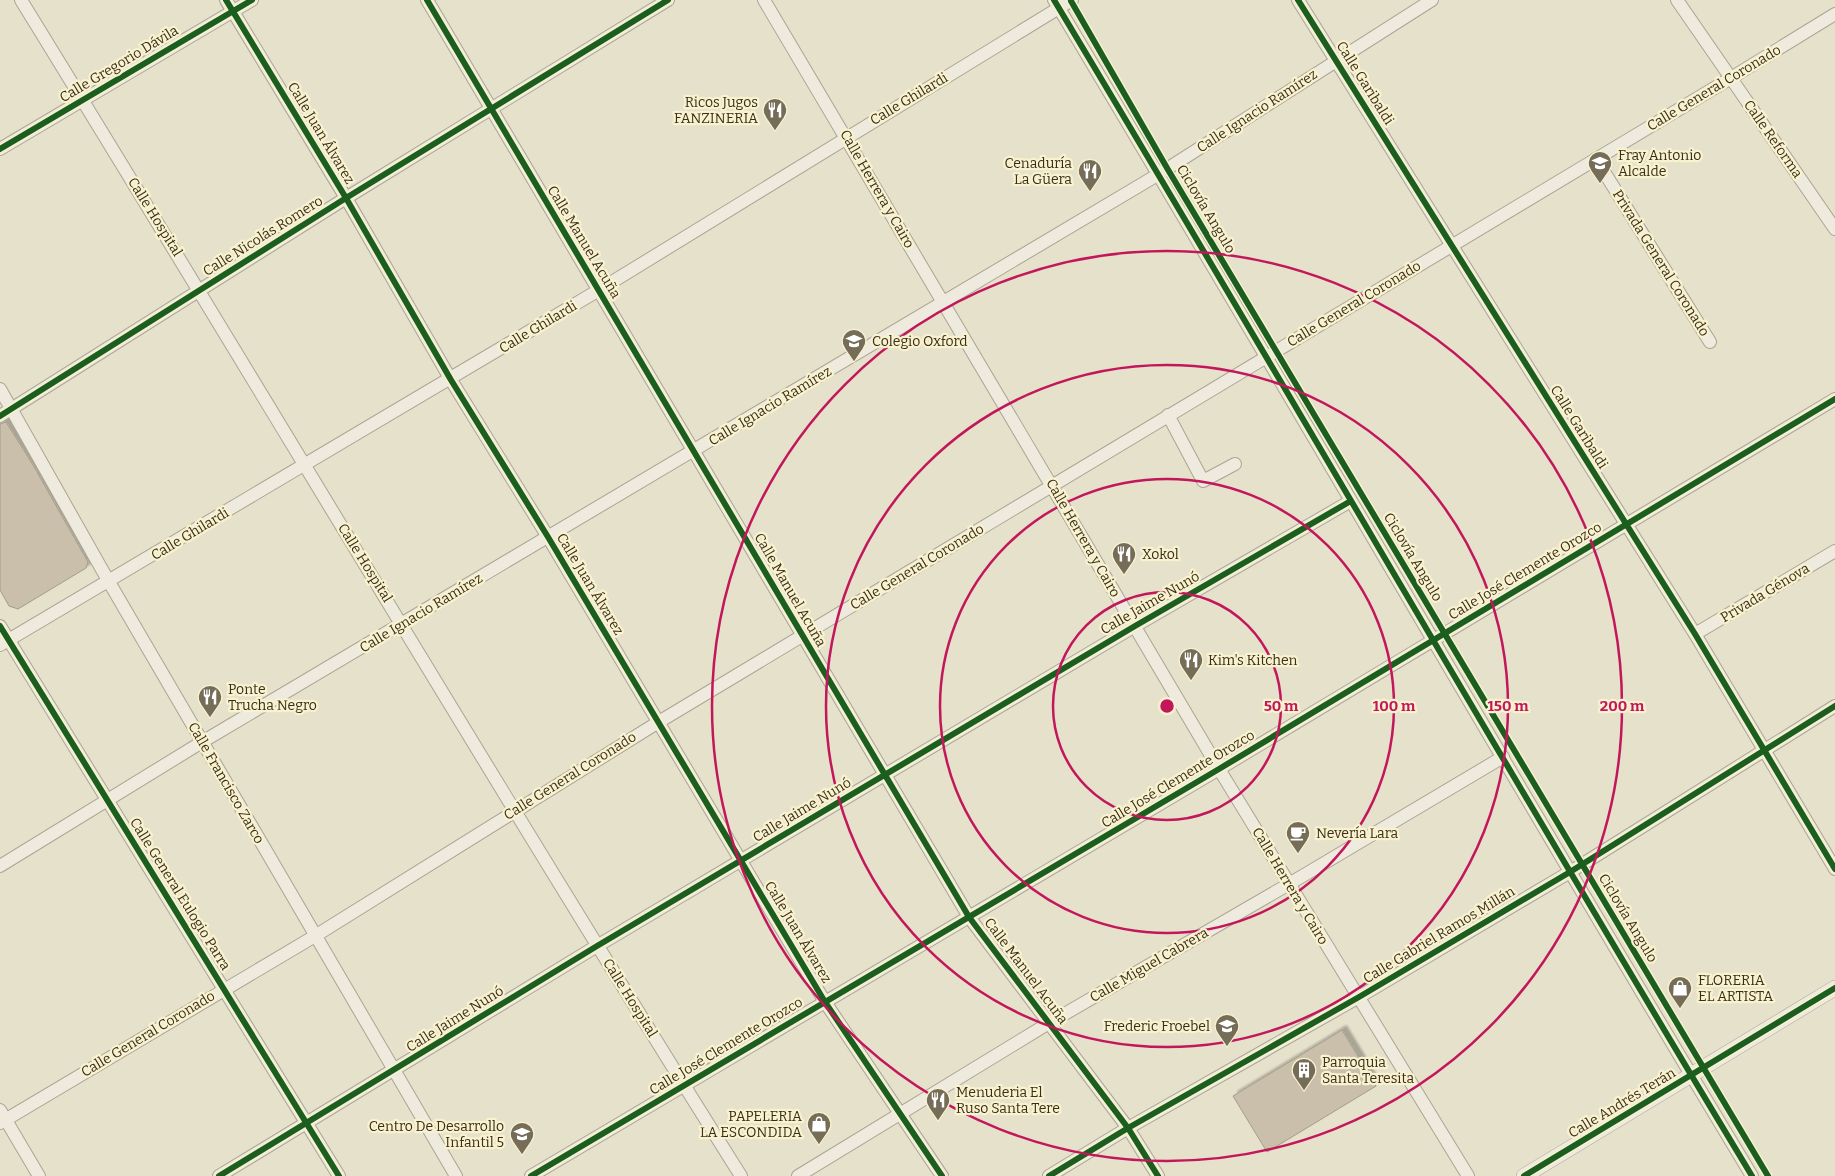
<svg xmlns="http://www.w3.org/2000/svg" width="1835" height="1176" font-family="Bitter,serif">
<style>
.building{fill:#cabfab;stroke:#a69c8a;filter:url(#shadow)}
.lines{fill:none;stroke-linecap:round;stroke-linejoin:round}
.minor-casing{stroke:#aba494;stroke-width:14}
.tertiary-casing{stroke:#aba494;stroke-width:16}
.minor{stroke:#eeeadd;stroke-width:12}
.tertiary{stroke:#eeeadd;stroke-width:15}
.cycleway-casing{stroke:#f9f2cf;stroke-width:9}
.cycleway{stroke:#1b5e20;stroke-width:6}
.ring{fill:none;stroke:#c2185b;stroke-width:2.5}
.labels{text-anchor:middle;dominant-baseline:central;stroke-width:4.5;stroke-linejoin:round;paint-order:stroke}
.street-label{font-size:14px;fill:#3a2e1b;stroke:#f9f2cf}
.poi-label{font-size:14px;fill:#3a2e1b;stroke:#f9f2cf;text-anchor:start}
.centre{fill:#c2185b;stroke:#f9f2cf;stroke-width:2.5}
.ring-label{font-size:15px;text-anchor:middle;font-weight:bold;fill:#c2185b;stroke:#f9f2cf;stroke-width:4.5;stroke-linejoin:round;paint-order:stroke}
</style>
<defs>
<filter id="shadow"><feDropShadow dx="4.5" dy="-4.5" stdDeviation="1" flood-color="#0004"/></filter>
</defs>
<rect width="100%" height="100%" fill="#e6e1cb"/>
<g class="building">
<path d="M6 422 33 465 88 562 86 568 18 609 9 606 0 590V424Z"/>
<path d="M1342 1030 1376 1086 1267 1152 1233 1096Z"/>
</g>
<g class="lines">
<g class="minor-casing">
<g id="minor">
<path d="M21 0C262 391 496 787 741 1176"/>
<path d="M226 0 346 198 451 380 548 537 825 1002 942 1176"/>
<path d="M427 0 969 917 1128 1128 1158 1176"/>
<path d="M764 0 1219 769 1468 1176"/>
<path d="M1054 0C1289 391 1516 786 1752 1176"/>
<path d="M1298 0 1695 634 1835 869"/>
<path d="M1677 0 1835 229"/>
<path d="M0 149 252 0"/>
<path d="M1596 159 1710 342"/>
<path d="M0 389 109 582 456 1176"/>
<path d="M1168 415 1203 481 1235 464"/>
<path d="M0 416 346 198 668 0"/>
<path d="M0 626 339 1176"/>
<path d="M1695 634 1835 551"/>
<path d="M0 645 599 290 1072 0"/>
<path d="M0 866 202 742 1159 174 1432 0"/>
<path d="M0 1110 39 1176"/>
<path d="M0 1123 315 936 657 723 1731 78 1835 14"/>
<path d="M219 1176 597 946 1135 626 1349 502"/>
<path d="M531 1176 1219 769 1835 399"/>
<path d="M798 1176 1049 1023 1289 884 1503 757"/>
<path d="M1049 1176 1128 1128 1359 997 1570 872 1835 706"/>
</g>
</g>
<g class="tertiary-casing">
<path id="tertiary" d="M1524 1176 1835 988"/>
</g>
<use href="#minor" class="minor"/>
<use href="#tertiary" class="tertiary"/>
<g class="cycleway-casing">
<g id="cycleway">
<path d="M226 0 346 198 451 380 548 537 825 1002 942 1176"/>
<path d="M427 0 969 917 1128 1128 1158 1176"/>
<path d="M1054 0C1289 391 1516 786 1752 1176"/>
<path d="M1298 0 1695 634 1835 869"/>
<path d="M1071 1 1167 168 1768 1176"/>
<path d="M0 149 252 0"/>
<path d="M0 416 346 198 668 0"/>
<path d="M0 626 339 1176"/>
<path d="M219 1176 597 946 1135 626 1349 502"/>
<path d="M531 1176 1219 769 1835 399"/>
<path d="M1049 1176 1128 1128 1359 997 1570 872 1835 706"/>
<path d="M1524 1176 1835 988"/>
</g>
</g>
<use href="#cycleway" class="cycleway"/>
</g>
<g class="ring">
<circle cx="1167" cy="706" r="114"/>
<circle cx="1167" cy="706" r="227"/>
<circle cx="1167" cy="706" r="341"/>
<circle cx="1167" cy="706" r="455"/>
</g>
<defs>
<g id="restaurant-pin" transform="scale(1.25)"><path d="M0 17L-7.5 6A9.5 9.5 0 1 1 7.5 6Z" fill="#766d59" stroke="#f9f2cf"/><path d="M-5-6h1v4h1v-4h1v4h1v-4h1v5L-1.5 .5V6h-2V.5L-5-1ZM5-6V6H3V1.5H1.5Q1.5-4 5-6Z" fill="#fff"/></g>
<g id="school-pin" transform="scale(1.25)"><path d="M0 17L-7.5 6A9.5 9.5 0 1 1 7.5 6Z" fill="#766d59" stroke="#f9f2cf"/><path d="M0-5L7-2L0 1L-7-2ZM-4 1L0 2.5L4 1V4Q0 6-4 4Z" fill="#fff"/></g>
<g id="cafe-pin" transform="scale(1.25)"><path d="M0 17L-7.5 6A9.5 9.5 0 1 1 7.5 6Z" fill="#766d59" stroke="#f9f2cf"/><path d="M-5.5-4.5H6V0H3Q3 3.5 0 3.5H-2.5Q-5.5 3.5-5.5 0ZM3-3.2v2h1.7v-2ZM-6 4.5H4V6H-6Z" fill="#fff"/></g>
<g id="shop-pin" transform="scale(1.25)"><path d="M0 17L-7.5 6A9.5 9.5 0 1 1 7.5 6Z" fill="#766d59" stroke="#f9f2cf"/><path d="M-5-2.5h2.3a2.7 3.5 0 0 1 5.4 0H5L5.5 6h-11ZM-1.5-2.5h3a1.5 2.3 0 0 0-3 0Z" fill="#fff"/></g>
<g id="building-pin" transform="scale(1.25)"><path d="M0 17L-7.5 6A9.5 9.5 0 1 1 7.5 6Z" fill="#766d59" stroke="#f9f2cf"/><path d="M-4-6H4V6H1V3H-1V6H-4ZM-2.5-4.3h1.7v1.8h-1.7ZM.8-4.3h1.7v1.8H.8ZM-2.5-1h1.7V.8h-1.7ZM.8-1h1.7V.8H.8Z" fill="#fff"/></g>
</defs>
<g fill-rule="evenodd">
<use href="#restaurant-pin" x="775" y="110"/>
<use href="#school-pin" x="1600" y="163"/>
<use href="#restaurant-pin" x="1090" y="171"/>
<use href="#school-pin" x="854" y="341"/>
<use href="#restaurant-pin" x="1124" y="554"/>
<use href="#restaurant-pin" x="1191" y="660"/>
<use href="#restaurant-pin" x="210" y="697"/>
<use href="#cafe-pin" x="1298" y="833"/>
<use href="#shop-pin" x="1680" y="988"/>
<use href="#school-pin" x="1227" y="1026"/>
<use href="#building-pin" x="1304" y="1070"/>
<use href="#restaurant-pin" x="938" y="1100"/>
<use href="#shop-pin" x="819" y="1124"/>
<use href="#school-pin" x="522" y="1134"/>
</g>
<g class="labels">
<g class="street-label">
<text transform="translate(119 64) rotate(-31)">Calle Gregorio Dávila</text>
<text transform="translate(1365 83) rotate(58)">Calle Garibaldi</text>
<text transform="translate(1714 88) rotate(-31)">Calle General Coronado</text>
<text transform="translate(909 99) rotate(-31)">Calle Ghilardi</text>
<text transform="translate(1257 111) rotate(-33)">Calle Ignacio Ramírez</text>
<text transform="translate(321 133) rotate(59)">Calle Juan Álvarez</text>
<text transform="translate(1773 139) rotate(55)">Calle Reforma</text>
<text transform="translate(877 189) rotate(60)">Calle Herrera y Cairo</text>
<text transform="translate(1206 209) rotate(59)">Ciclovía Angulo</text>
<text transform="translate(155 217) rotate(58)">Calle Hospital</text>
<text transform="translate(263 236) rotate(-32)">Calle Nicolás Romero</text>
<text transform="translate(584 242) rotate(59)">Calle Manuel Acuña</text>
<text transform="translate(1661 263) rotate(58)">Privada General Coronado</text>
<text transform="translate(1354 304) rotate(-31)">Calle General Coronado</text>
<text transform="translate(538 327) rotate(-31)">Calle Ghilardi</text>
<text transform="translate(770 406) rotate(-31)">Calle Ignacio Ramírez</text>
<text transform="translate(1579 427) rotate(58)">Calle Garibaldi</text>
<text transform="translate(190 534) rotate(-31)">Calle Ghilardi</text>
<text transform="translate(1083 538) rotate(60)">Calle Herrera y Cairo</text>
<text transform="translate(1413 557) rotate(59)">Ciclovía Angulo</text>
<text transform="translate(365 563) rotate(58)">Calle Hospital</text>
<text transform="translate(917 567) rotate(-31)">Calle General Coronado</text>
<text transform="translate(1525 571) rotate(-31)">Calle José Clemente Orozco</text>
<text transform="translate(590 584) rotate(59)">Calle Juan Álvarez</text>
<text transform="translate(790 590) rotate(60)">Calle Manuel Acuña</text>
<text transform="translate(1765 593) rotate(-31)">Privada Génova</text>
<text transform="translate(1150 603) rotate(-30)">Calle Jaime Nunó</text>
<text transform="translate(421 613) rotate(-31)">Calle Ignacio Ramírez</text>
<text transform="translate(570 776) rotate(-32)">Calle General Coronado</text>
<text transform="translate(1178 779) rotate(-31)">Calle José Clemente Orozco</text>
<text transform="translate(226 783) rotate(60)">Calle Francisco Zarco</text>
<text transform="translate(802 810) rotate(-31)">Calle Jaime Nunó</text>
<text transform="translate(1290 886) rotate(59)">Calle Herrera y Cairo</text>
<text transform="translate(180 894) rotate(58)">Calle General Eulogio Parra</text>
<text transform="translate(1628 918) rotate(59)">Ciclovía Angulo</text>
<text transform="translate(798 932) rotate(59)">Calle Juan Álvarez</text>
<text transform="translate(1439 935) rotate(-31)">Calle Gabriel Ramos Millán</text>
<text transform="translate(1149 965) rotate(-30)">Calle Miguel Cabrera</text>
<text transform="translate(1026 971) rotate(53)">Calle Manuel Acuña</text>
<text transform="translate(630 998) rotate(58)">Calle Hospital</text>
<text transform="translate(455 1019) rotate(-32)">Calle Jaime Nunó</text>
<text transform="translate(148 1034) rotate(-31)">Calle General Coronado</text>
<text transform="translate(726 1046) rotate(-31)">Calle José Clemente Orozco</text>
<text transform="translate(1622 1103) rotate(-31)">Calle Andrés Terán</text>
</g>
<g class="poi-label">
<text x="758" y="102" text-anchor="end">Ricos Jugos<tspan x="758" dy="16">FANZINERIA</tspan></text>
<text x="1618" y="155">Fray Antonio<tspan x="1618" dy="16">Alcalde</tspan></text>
<text x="1072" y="163" text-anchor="end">Cenaduría<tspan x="1072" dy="16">La Güera</tspan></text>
<text x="872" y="341">Colegio Oxford</text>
<text x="1142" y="554">Xokol</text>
<text x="1208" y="660">Kim's Kitchen</text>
<text x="228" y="689">Ponte<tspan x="228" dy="16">Trucha Negro</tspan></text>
<text x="1316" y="833">Nevería Lara</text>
<text x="1698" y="980">FLORERIA<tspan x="1698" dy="16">EL ARTISTA</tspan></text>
<text x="1210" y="1026" text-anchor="end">Frederic Froebel</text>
<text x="1322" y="1062">Parroquia<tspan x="1322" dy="16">Santa Teresita</tspan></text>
<text x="956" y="1092">Menuderia El<tspan x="956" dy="16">Ruso Santa Tere</tspan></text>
<text x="802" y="1116" text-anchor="end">PAPELERIA<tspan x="802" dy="16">LA ESCONDIDA</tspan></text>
<text x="504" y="1126" text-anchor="end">Centro De Desarrollo<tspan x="504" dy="16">Infantil 5</tspan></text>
</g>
</g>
<circle cx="1167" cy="706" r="8" class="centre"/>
<g class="ring-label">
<text x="1281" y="711">50 m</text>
<text x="1394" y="711">100 m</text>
<text x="1508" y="711">150 m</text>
<text x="1622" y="711">200 m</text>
</g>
</svg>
